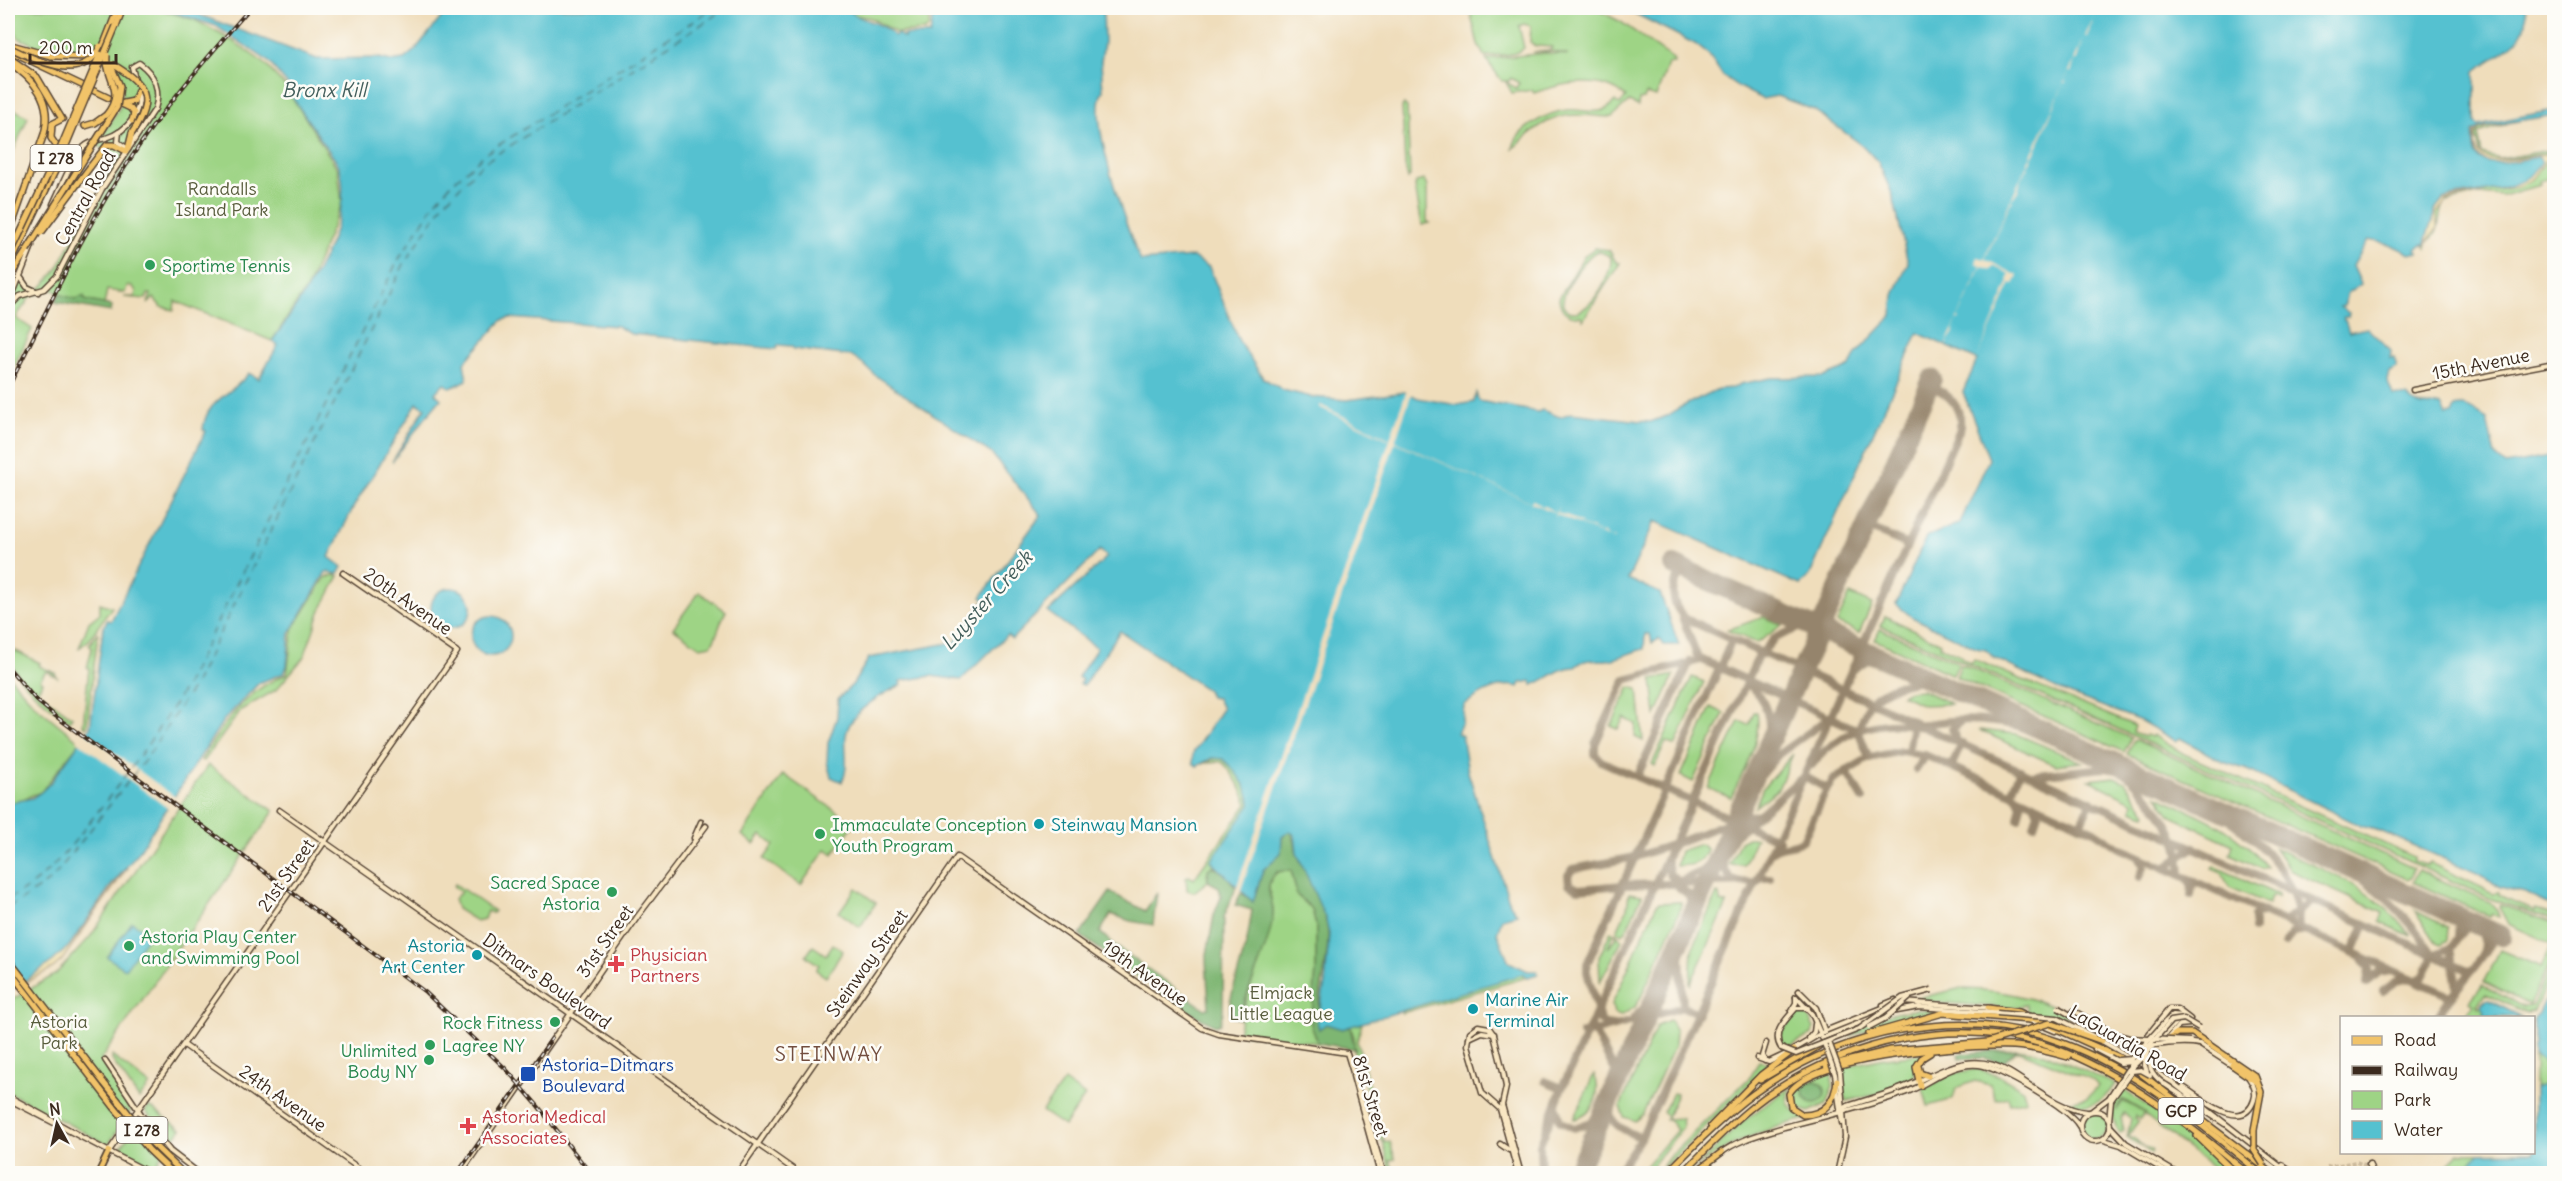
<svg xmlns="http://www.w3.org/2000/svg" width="2562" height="1181" font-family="Delius,sans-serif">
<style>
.green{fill:#9ed485;stroke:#6c7f52;stroke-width:1.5;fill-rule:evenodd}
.forest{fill:#7eb672;stroke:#5c7048;stroke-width:1.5}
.sand{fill:#eeda9e;stroke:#94825e;stroke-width:1.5}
.water{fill:#55c1d0;stroke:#487677;stroke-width:1.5}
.pier{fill:#efddbb}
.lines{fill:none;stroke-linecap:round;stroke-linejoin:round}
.ferry{stroke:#445f5c;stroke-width:1.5;stroke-dasharray:8 6;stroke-linecap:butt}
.taxiway{stroke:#95846c;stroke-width:8}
.runway{stroke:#95846c;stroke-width:20}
.secondary-tunnel{stroke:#cbb99c;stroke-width:4;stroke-dasharray:4 2;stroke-linecap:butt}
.highway-tunnel{stroke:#cbb99c;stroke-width:5;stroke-dasharray:5 2.5;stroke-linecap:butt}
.secondary-casing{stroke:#564536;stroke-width:7}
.primary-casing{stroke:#564536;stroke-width:8}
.highway-casing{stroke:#564536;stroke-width:8}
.secondary{stroke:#f9e7c3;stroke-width:4}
.primary{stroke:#f1c369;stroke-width:4.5}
.highway{stroke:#f1c369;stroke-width:5}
.rail-casing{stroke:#3b2a1e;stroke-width:4}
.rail{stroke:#fdfcf7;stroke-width:1.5;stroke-dasharray:4.5;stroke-linecap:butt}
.secondary-bridge-casing{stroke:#564536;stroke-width:7;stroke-linecap:butt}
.highway-bridge-casing{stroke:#564536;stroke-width:8;stroke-linecap:butt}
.secondary-bridge{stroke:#f9e7c3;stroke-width:4}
.highway-bridge{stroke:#f1c369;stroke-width:5}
.leisure-dot{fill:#2e9e5b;stroke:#fdfcf7;stroke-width:2}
.culture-dot{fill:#0f9aa8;stroke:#fdfcf7;stroke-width:2}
.health-dot{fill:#e0444e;stroke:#fdfcf7;stroke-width:2}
.transit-dot{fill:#1a4fb4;stroke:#fdfcf7;stroke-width:2}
.labels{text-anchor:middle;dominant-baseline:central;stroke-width:5;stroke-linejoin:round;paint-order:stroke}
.shield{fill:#fdfcf7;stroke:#75695f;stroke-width:1.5}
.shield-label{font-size:16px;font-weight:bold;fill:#3b2a1e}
.park-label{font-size:18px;fill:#595d3d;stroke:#fdfcf7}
.street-label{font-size:18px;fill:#3b2a1e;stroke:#fdfcf7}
.leisure-label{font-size:18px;fill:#27864d;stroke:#fdfcf7;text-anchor:start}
.culture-label{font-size:18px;fill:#0d838f;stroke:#fdfcf7;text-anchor:start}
.health-label{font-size:18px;fill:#be3a42;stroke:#fdfcf7;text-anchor:start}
.transit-label{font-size:18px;fill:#164399;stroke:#fdfcf7;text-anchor:start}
.water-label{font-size:20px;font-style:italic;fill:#445f5c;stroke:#fdfcf7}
.neighbourhood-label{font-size:20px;letter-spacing:1.5px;fill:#734e3f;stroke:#fdfcf7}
</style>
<rect width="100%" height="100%" fill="#fdfcf7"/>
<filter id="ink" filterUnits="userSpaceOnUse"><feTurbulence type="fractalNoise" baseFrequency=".0167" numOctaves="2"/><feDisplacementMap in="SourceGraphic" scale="12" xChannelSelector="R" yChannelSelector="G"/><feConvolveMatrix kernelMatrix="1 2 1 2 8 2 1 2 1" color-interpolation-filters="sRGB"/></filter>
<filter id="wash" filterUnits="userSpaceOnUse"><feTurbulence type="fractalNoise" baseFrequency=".008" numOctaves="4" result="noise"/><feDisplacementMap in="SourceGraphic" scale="24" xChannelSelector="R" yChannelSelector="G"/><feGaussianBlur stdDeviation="1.35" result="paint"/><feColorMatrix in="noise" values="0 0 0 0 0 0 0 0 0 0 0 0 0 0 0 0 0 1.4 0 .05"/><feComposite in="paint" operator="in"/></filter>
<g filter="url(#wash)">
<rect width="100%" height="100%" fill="#efddbb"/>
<g class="green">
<path d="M8 8H155L195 20 233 41 264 63 285 86 338 169 342 203 308 286 272 341 175 301 174 310 161 307 154 298 148 304 151 294H148L146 299 124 297H135L136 291 133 287 127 286 125 293 107 290 104 305 64 297 52 289 29 297C26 307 18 311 16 318L32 329 8 379V287L14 276 35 289 41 288 56 271 114 163 111 155 97 145 123 102 122 82 114 65 98 51 38 47 19 38 8 25Z"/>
<path d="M849 8H929V27L925 31 896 33 871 18 854 15Z"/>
<path d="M1469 8H1594L1621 22 1673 59 1674 63 1668 64 1656 97 1646 94 1644 99 1639 100 1638 106 1629 102 1612 117C1601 117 1590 115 1579 115 1550 114 1532 130 1513 149 1515 129 1549 112 1567 110 1578 109 1590 113 1600 111 1607 110 1611 106 1615 101L1620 105 1626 97C1602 75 1562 83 1534 93L1532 90 1512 93 1506 82 1516 88 1519 83 1511 78 1509 81H1502L1486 59 1546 53 1568 55 1551 51 1533 52 1550 50 1552 47 1535 46 1530 42 1531 26 1524 24 1519 26 1524 48C1514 57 1498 55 1484 56L1478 44Z"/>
<path d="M1404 104 1407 107 1410 176 1408 179 1405 167 1402 107Z"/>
<path d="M8 106 28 117 8 164Z"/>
<path d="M2507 124 2478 133 2482 154 2500 159 2548 150 2554 152V177L2539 181 2540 185 2502 196 2478 194 2444 203C2436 215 2444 234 2426 242V248L2424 245 2438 223 2436 214 2444 202 2487 191 2538 172 2548 153 2495 161 2481 156 2476 136 2479 128Z"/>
<path d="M1424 180 1427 187V221L1430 223 1422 225 1415 187 1416 182Z"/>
<path d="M1595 248 1609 250 1616 262 1620 263 1583 320 1581 316C1568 317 1560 311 1559 298L1585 255ZM1598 251 1610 256C1617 270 1581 333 1563 305 1561 292 1586 255 1598 251Z"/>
<path d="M334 575 339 576 320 612 304 657 276 690 241 710 204 761 201 760C223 725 246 689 287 674L293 629 325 578Z"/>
<path d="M699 592 726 611C719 623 719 634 711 645L700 647 673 628Z"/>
<path d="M1850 594 1872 604 1859 633 1837 623Z"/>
<path d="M100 603 112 607 88 641 79 648 89 622 100 613Z"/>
<path d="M1885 616 1941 643 1940 646 1960 655 1962 658 1972 663 1974 659C2027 683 2081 703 2135 726L2133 732 2145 737 2146 735 2152 737 2153 735 2184 754 2414 857V861L2428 866 2430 863 2493 893 2499 892V895L2535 911 2536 909 2554 916V920L2491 899 2109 725 1881 626Z"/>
<path d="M1763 617 1782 625 1757 643 1727 630Z"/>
<path d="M1880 629 1959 663 1953 675 1875 640Z"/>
<path d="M98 632 87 726 86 727 83 725 89 668H87L92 648 89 645Z"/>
<path d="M8 647 40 663 39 666 55 673 57 677 46 671 40 680 43 682 37 691 72 717 69 721C47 704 7 677 8 647Z"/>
<path d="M1961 665H1964L2131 738 2124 752 1956 677Z"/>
<path d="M8 675 36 706 80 742 41 792 12 803H8Z"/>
<path d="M1674 675 1656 715 1652 680Z"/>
<path d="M1692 677 1704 682 1675 746 1666 742 1655 766 1652 764Z"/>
<path d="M1630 687 1638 689 1643 741 1635 737 1636 724 1624 718 1618 729 1611 726Z"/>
<path d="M1922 690 1952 704 1923 705 1902 695 1909 691Z"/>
<path d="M1711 707 1724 713 1693 782 1681 776Z"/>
<path d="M1754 712H1757C1762 742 1743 771 1731 798L1708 788 1739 721 1749 725Z"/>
<path d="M1979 730 2016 734 2082 762 2055 765Z"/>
<path d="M2136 740 2413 868 2411 878 2407 879 2127 754 2133 741Z"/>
<path d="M1793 754 1778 789 1755 807 1763 788Z"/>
<path d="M1219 757C1232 763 1251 791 1250 805L1212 861 1216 867 1213 866 1207 873 1208 881 1194 892 1187 890 1186 877 1189 876 1194 879 1247 804C1246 795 1228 765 1221 762 1215 760 1207 763 1201 764Z"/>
<path d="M208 765 274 811 101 1059 131 1110 108 1145 8 1092V1002L56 974 90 937Z"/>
<path d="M783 774 854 824 833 854 826 849 801 885 764 859 774 845 761 835 754 844 742 835Z"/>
<path d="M2114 777 2125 782 2147 813 2146 815 2131 810 2134 802 2089 780Z"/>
<path d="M2157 796C2202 816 2234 827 2267 867L2262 869 2230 854 2233 845 2171 816Z"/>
<path d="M1748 838H1756L1744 865 1729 864 1740 842Z"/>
<path d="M1701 844 1707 850C1700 866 1692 865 1676 866L1680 851Z"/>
<path d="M2275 848C2329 873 2373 886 2411 936L2380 922 2383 913 2291 871Z"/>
<path d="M2214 866 2278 895 2277 898 2272 896 2268 904 2229 887 2222 873 2212 869Z"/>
<path d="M1286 869 1291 870 1297 895 1312 909 1316 925V972L1311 1024 1318 1043 1238 1033C1244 1002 1256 972 1264 942 1267 934 1272 924 1273 915 1275 896 1256 878 1286 869Z"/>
<path d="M2418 870 2490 902 2497 910 2499 917 2492 914 2490 917 2413 882Z"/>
<path d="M455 884 494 911 492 913 487 911 484 919 476 921 457 909 454 899 461 892 453 886Z"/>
<path d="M856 888 876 903 860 927 839 912Z"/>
<path d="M1629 893 1642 895 1626 931 1622 934 1617 931 1627 908Z"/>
<path d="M1717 893 1719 894 1720 902 1727 904 1690 985 1692 950Z"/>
<path d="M1681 902 1680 910 1641 997 1635 1007 1621 1016 1614 1014 1612 1004 1656 906 1658 903Z"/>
<path d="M2501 905 2554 923V953L2529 1005 2484 982 2500 950 2541 967 2552 944 2508 924 2499 907Z"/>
<path d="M2415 911 2448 927 2447 940 2440 944 2436 942Z"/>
<path d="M1611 931 1614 933 1608 948 1616 939V933L1622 940 1600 982 1599 957Z"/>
<path d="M833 944 843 951 826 977 816 970 819 965 806 956 813 946 826 955Z"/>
<path d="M2554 958V967L2534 1011 2527 1013 2485 994 2477 1005 2479 1007 2485 1000H2488L2522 1017 2463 1018 2474 1004 2470 1001 2482 985 2523 1007 2532 1006Z"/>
<path d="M1523 974 1528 977 1402 1013 1406 1007Z"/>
<path d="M1958 989C1995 989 2030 995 2064 1012L2068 1020 2064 1029 2028 1014 2026 1005 2011 1008 1909 1000Z"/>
<path d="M1799 1009 1805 1011 1814 1028 1812 1034 1787 1049 1781 1043 1780 1035Z"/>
<path d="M1915 1010 1944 1011 1889 1025 1888 1022 1851 1036C1868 1018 1890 1013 1915 1010Z"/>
<path d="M1670 1020 1676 1031 1675 1045 1643 1114 1635 1121 1624 1117 1620 1107 1657 1025Z"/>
<path d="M1362 1023 1357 1041 1384 1141 1390 1142 1395 1159 1390 1160 1394 1173 1390 1172 1383 1141 1379 1137 1380 1133 1374 1123 1376 1119 1372 1116V1105L1353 1049 1354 1037 1350 1026Z"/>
<path d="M2017 1049 2044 1053 2115 1084C2103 1103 2090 1110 2068 1102L2087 1098 2098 1086 2094 1081 2020 1051H2014Z"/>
<path d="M1922 1054 1912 1082 1883 1093 1846 1101 1842 1067 1885 1058Z"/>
<path d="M112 1056 150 1085 139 1099 112 1060Z"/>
<path d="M2534 1056 2554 1067V1173L2441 1174 2457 1153 2534 1152Z"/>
<path d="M1759 1061 1771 1063 1657 1174 1669 1157 1751 1076Z"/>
<path d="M1977 1069 1998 1075 2023 1090 2026 1100 2010 1104 2008 1097 1996 1100 1990 1085 1975 1081 1956 1088 1953 1099 1928 1106 1923 1089 1954 1073Z"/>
<path d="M1831 1071 1833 1086 1826 1104 1809 1112 1795 1107 1791 1097 1797 1087Z"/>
<path d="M1594 1074C1602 1091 1595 1115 1574 1119Z"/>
<path d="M1064 1081 1085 1096 1064 1126 1042 1111Z"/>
<path d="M1792 1086C1780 1104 1794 1113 1808 1118 1763 1130 1730 1141 1693 1170L1743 1121Z"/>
<path d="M2122 1089 2158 1113 2226 1166 2231 1173H2219L2145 1115 2146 1113 2122 1099 2116 1111 2123 1101 2145 1113 2140 1119 2136 1116 2135 1118 2138 1121 2128 1136 2134 1138 2143 1147 2152 1149 2151 1153 2127 1137 2131 1119 2124 1113 2121 1118 2124 1130 2120 1133C2109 1117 2111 1105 2122 1089Z"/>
<path d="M1673 1093 1677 1094 1666 1119 1682 1118 1683 1127 1647 1173H1640L1677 1130 1663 1112Z"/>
<path d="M149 1106 181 1129 172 1141 145 1111Z"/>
<circle cx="2094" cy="1126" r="13"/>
<path d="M138 1123 162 1153 154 1168 120 1148Z"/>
</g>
<g class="forest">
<path d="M59 294 75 299 84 296 85 300 112 306 111 312 55 302Z"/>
<path d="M1290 831C1297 839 1294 847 1298 856 1309 879 1326 907 1328 933 1330 958 1314 1012 1319 1029L1326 1024 1342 1029 1350 1026 1355 1049 1318 1043 1311 1025 1316 972V925L1312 909 1297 895 1291 870 1277 872C1260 889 1275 898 1273 915 1269 951 1247 985 1240 1019L1230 1016V1001L1247 941 1252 910 1235 905 1241 893 1253 901 1263 870 1280 853 1282 837Z"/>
<path d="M1213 866 1227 876 1236 888 1224 917 1223 1012 1220 1024 1215 1026 1180 1007 1080 935 1110 892 1145 911 1157 893 1153 925 1130 921 1111 914 1100 932 1114 945 1205 1009 1209 1008 1206 960 1214 915 1221 897 1219 887 1208 881V869Z"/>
<path d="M2017 1049 2002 1063 1984 1058 1959 1059 1958 1054Z"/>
<circle cx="1814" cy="1092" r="11"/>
</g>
<g class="sand">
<path d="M2522 120 2476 130C2464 176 2525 157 2549 153L2551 155C2542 162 2540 174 2530 180 2512 192 2494 188 2475 193 2465 195 2458 199 2447 200L2436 214 2437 229 2424 245 2436 208 2443 199 2503 188 2538 157C2520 160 2486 172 2475 152V129Z"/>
<path d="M127 868 62 960 53 968 11 990 53 961 69 946Z"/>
</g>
<g class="water">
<path d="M161 8 189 11 317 59 379 58 391 61 404 59 415 50 449 8H847C858 22 881 20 894 36L898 34 904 38V35H930L934 8H1103L1104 42 1101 62 1103 91C1086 114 1128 234 1141 261L1193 257 1209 267 1239 341 1263 378 1283 390 1311 397 1347 400 1405 392 1418 398 1457 405 1474 402 1476 393 1479 401 1538 412 1542 410 1560 417 1571 413 1650 422 1670 415 1677 409 1718 389 1733 388 1740 384 1771 378 1824 377 1842 370 1850 366 1856 354 1892 316 1894 295 1908 263 1893 196 1878 162 1862 145 1814 110 1777 96 1762 99 1739 87 1723 76 1709 55 1695 44 1624 8H2525C2534 44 2497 51 2475 72V122L2478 125 2554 110V115L2480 127 2473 132C2474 138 2473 146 2475 152 2481 172 2523 159 2538 157L2542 162C2523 195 2475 189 2443 199L2436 208 2424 245 2422 244 2416 249 2418 252 2410 254 2390 244 2368 240 2353 266 2361 284 2348 293 2344 306 2340 307 2349 313 2348 317H2344L2349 332 2367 328 2391 351 2390 359 2394 358 2397 368 2389 372 2387 380 2393 395 2407 396C2419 409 2426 404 2441 406L2446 415 2452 414 2455 407C2468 403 2476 413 2487 419L2495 456 2506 465 2554 456V907L2525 893 2500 887 2477 873 2380 831 2361 826 2248 770 2223 762 2180 738 2176 741 2141 721 2057 689 1994 658 1986 650 1976 648 1912 617 1896 604 1926 537 1960 523 1989 459 1963 392 1977 360 1918 333 1810 575 1800 585 1655 521 1628 579 1660 593 1679 645H1663L1659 639 1652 643 1650 634H1645L1644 649C1632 651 1620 659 1607 660 1594 661 1585 657 1575 667 1558 667 1548 680 1533 685L1531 681 1521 683 1519 687C1501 681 1479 694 1464 705L1462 722 1457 733 1462 736 1468 772 1510 904 1517 914 1502 918 1497 933 1509 962 1528 971H1537L1538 974 1528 977 1523 974 1342 1029 1326 1024 1319 1029 1317 1021 1325 984 1329 934 1326 920 1297 853 1295 836 1290 831 1282 837 1281 853 1263 870 1253 902 1211 861 1250 805C1251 789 1234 770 1223 759L1212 758 1197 766 1193 763V753L1222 709 1217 698 1210 697 1207 690 1120 631 1084 685 1080 684 1082 680 1078 677 1097 648 1048 612 1107 557 1100 550 1012 639 1007 635 961 680 931 676 900 681 901 685C882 694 850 711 846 735 844 751 850 766 842 782L831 777 827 762 828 743 837 717 838 699 853 684 869 658 949 643 953 645 985 600 981 597 1041 515 992 454 875 375 861 362 851 356 794 349 791 346 778 345 776 349 631 334 617 326 509 318 502 320 464 363 467 380 451 388 444 383 435 393 441 399C424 419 408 440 392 462L425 408 417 403 354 506 329 557 342 567 338 574 326 572 290 633 287 666 284 673 259 683 223 721 138 853 110 887 69 946 53 961 8 992V803L32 798 41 792 52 781 90 728 103 629 107 620 111 621 206 431 203 430C205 399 234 394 249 373L259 379 278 345 272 341C303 299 359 217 338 164L292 97 288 85 268 61 216 26Z"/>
<circle cx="451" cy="608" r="20"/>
<circle cx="491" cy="636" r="20"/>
<path d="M132 922 150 934 125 969 107 957Z"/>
<path d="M2554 980V1068L2534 1056V1018L2539 1013Z"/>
<path d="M2485 1000H2488L2522 1017H2482L2484 1012 2481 1006Z"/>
<path d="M2554 1081V1173H2464L2479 1153 2534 1152V1088Z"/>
</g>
<g class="pier">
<path d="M2098 8 2091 23 2093 24 2091 25 2087 37 2085 36 2081 47 2082 49 2080 48 2077 60H2075L2071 72H2069L2065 82 2066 83H2064L2034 154 2022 177 2024 178H2021L2018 191 2011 200 2013 202H2011L1995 236 1997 237H1995L1985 259 2018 276 2014 284 2011 283 1977 359 2009 282 2007 281 2010 274 1993 266 1991 270 1982 266 1958 318 1960 320H1957L1953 330 1954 332 1947 342 1949 344H1946L1981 266 1976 263 1978 257 1984 259Z"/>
<path d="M1407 390 1412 392 1395 441 1531 502 1533 500 1543 507 1545 506 1555 513 1559 506 1556 513 1568 516 1579 523 1581 522 1580 524 1591 529 1592 527V529L1602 534 1604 532V534L1613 539 1615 537 1614 540 1556 514 1554 518 1555 513 1395 442 1239 895 1235 892 1390 440 1319 407 1320 405 1390 439Z"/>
<path d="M84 731 178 799 170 810 77 741Z"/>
</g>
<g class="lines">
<g class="ferry">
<path d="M8 899C48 879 72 845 99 810 131 769 160 729 186 685L397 262 435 203 451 184 486 153 714 8"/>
<path d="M8 907 20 901 52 879 148 756 194 685 404 264 444 203 483 163 727 8"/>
</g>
<g class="taxiway">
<path d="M1862 534 1873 530 1908 545"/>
<path d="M1686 570C1668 584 1670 604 1686 619L1915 722"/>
<path d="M1682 617 1698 658 1858 730 1869 758"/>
<path d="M1701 660 1625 680 1595 744V754L1601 761 1734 820 1759 814"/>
<path d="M1853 669 1869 659 1886 660"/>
<path d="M1796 681 1801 676 1809 675"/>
<path d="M1747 683C1767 700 1773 722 1767 746"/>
<path d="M1922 725C1970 715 2015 722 2061 738"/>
<path d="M1858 730C1862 722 1865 710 1870 703 1882 687 1917 677 1936 682"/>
<path d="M1957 741 1952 729 1961 721"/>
<path d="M1908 751 1913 725"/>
<path d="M2109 760C2133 777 2167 814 2176 842 2180 853 2180 864 2181 875"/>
<path d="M1812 765C1839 730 1881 717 1923 727L2470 971"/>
<path d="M1951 767 1962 743"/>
<path d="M1916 770 1925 755"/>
<path d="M1846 771 1863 799"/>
<path d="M2035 775 2105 768 2141 774"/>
<path d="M1637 777 1690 661"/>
<path d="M1748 790 1779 754 1829 718"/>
<path d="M2011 793 2021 770"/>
<path d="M2017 797 2021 805 2018 818"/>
<path d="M2203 802C2248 830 2299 870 2299 928"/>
<path d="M2034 804 2038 813 2034 825"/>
<path d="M1739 809 1727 823 1674 844 1635 857 1573 869 1568 875 1569 884 1578 889 1623 885 1756 882 1762 878H1770"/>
<path d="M1743 824 1779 840"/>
<path d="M2080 825 2091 801"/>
<path d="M1771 852C1781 843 1794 848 1803 840L1827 789 1835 778 1869 758 1902 751 1927 756 2094 831 2118 847 2450 996"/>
<path d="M2139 857 2144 867 2140 877"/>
<path d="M1667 862 1670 875 1681 883"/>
<path d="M2336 862C2376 886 2406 913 2432 953"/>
<path d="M2165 868 2194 847"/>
<path d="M2188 879 2192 886 2191 895"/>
<path d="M1681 881 1702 871 1719 855"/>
<path d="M1737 882C1723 875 1721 861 1722 847L1728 841 1804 776 1827 789"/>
<path d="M1676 885 1689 895 1693 912"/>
<path d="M2285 921 2313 901"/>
<path d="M2480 926 2485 944 2483 954"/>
<path d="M2254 929V916L2264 912"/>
<path d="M2458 936 2459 917"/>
<path d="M2285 943 2293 933 2305 931"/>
<path d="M2449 950 2471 922"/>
<path d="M2353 952 2365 924"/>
<path d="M2433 955 2450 948 2457 987"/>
<path d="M2362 957 2369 968 2367 983"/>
<path d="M2416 980 2423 977 2434 955"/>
<path d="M2368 982 2379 972 2391 970"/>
<path d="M2383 991 2397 981 2410 978"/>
<path d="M1683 1007 1680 954 1685 930"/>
<path d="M2438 1016C2455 987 2482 964 2496 933"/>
<path d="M1634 1018 1656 995"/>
<path d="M1614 1026 1606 1025 1600 1020 1587 972V964L1732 640"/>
<path d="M1592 1028 1619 1078"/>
<path d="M1582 1033 1594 1032 1683 1007 1698 1013"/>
<path d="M1545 1081 1562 1088"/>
<path d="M1609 1100C1606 1124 1622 1129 1641 1138"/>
<path d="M1556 1107 1560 1121 1574 1128 1591 1122 1605 1109"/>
<path d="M1541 1174 1540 1145 1562 1088 1758 657 1775 638 1807 624"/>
<path d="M1616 1174 1641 1138 1959 431C1965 408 1948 393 1929 385"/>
</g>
<g class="runway">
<path d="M1674 565 2502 936"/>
<path d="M1576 1174 1932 379"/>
</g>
</g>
</g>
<g filter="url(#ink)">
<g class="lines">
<g class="secondary-tunnel">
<path d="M1919 992 1932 987"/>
<path d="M2058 1005 2107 1032"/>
<path d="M2327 1167 2356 1162 2370 1167"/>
</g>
<path class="highway-tunnel" d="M62 119 85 126"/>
<g class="secondary-casing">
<g id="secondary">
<path d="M119 132 118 142 128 149"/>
<path d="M53 204C62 186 70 162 84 147 90 141 99 140 106 138 128 131 142 113 139 89"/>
<path d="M21 278 27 287 38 292"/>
<path d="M8 306 32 246"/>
<path d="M8 308 20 296 44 289 57 276 102 189 155 109C161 91 155 74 139 63L132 67 135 79"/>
<path d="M2413 390 2554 363"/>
<path d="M279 810 800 1174"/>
<path d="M694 838 701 822"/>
<path d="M1799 991 1816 1008 1825 1032"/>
<path d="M1796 997 1812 1014 1821 1035"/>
<path d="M1902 1002 1990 1008"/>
<path d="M1883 1005 1895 1000"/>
<path d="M1791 1011 1796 1003V997"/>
<path d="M2074 1011 2124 1039"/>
<path d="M1881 1014 1919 1007 1997 1013"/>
<path d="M2029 1020 2055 1031"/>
<path d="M2165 1022 2173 1015 2184 1016"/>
<path d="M1469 1038 1482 1032 1494 1034"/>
<path d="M1809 1038 1814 1032 1815 1024"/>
<path d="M1822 1038 1874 1017"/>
<path d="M2168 1038 2179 1025 2190 1024"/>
<path d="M2102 1041 2172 1082 2290 1174"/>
<path d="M2129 1043 2145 1039 2169 1009H2177L2190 1019"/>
<path d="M2155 1044 2177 1021"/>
<path d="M2199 1044 2233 1066"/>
<path d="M184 1045 367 1174"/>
<path d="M1781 1048C1771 1032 1786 1020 1796 1008H1808"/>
<path d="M2095 1049 2112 1058"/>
<path d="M1793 1050 1825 1031 1892 1004"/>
<path d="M1757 1058 1769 1062 1786 1054"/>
<path d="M105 1060 143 1117 170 1151 200 1174"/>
<path d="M1765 1061 1762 1056 1766 1043"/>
<path d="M1835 1074 1842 1123"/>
<path d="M1353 1076 1380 1174"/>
<path d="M2163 1083 2225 1124"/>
<path d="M2183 1087C2200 1097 2243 1135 2254 1100 2257 1092 2254 1085 2249 1078"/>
<path d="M8 1096 79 1135"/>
<path d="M8 1099 152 1174"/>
<path d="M2093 1110 2109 1098"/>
<circle cx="2095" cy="1126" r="15"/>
<path d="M1840 1111 1848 1106C1868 1099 1889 1094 1909 1085 1945 1070 1971 1050 2009 1072 2032 1085 2059 1110 2087 1112"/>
<path d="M2109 1121 2111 1100"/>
<path d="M2111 1127 2126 1143 2178 1174"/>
<path d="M2104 1140 2121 1145 2170 1174"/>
<path d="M1500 1144 1509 1150"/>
<path d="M109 1151 457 652 343 573"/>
<path d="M1721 1153C1739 1139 1762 1134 1784 1127 1825 1116 1867 1107 1907 1092 1930 1083 1952 1062 1979 1065 1999 1067 2069 1108 2079 1126"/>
<path d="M2369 1164 2374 1174"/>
<path d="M2283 1165 2296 1174"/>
<path d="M460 1174 638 916 706 826"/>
<path d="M737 1174 957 857 1202 1028 1219 1034 1347 1053 1384 1174"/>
<path d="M1518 1174 1500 1109 1482 1093 1468 1045 1470 1032 1478 1026 1489 1028 1494 1035 1503 1071 1506 1087 1502 1105 1521 1174"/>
<path d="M1837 1174 1845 1137 1840 1072"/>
</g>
</g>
<g class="primary-casing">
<path id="primary" d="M98 1174 109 1151"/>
</g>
<g class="highway-casing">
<g id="highway">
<path d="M116 26 123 8"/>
<path d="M8 44 51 56 94 57"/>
<path d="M8 50 130 108 134 113 132 121"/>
<path d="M100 54 118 8"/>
<path d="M8 57 37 77 62 119 52 124 51 138 61 153 73 154"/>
<path d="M8 62C34 79 53 101 44 134L8 237"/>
<path d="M124 103 134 101 139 88"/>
<path d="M85 126 95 123 106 115"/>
<path d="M128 149 132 133"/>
<path d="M90 167 107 145H114L126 151"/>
<path d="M8 269 57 167"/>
<path d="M8 280 27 250"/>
<path d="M8 959 104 1083"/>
<path d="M8 969 114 1107"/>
<path d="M1988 1008 2019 1012 2119 1057 2273 1174"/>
<path d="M1869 1034 1943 1013 2030 1020"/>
<path d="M2166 1041 2177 1033H2192L2255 1076 2261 1092 2254 1130"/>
<path d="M2232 1065 2255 1081"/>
<path d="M1826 1066 1891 1050 1988 1042"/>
<path d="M1918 1066 1920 1073 1928 1076"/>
<path d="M1760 1080 1819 1046"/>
<path d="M1837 1080C1835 1101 1825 1115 1803 1115L1791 1107 1789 1094C1808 1056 1973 1044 2014 1046 2032 1047 2050 1052 2068 1057"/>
<path d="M1920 1086 1916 1067 1922 1058 1930 1053"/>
<path d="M1711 1126 1761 1075 1794 1050"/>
<path d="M2197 1136 2231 1169"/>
<path d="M1666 1174C1693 1146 1722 1117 1753 1094 1839 1031 1958 1004 2060 1042 2134 1069 2201 1123 2261 1174"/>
<path d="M1682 1174C1708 1147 1735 1119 1765 1097 1848 1040 1957 1014 2054 1048 2123 1073 2193 1127 2248 1174"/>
<path d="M1693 1174 1722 1152"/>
</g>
</g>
<use href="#secondary" class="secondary"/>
<use href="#primary" class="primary"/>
<use href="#highway" class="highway"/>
<g class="rail-casing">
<g id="rail">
<path d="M8 388C47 311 83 230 131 158 166 104 209 56 250 8"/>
<path d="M8 667 36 700 54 715 425 992 506 1069 538 1106 591 1174"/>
<path d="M457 1174 552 1038"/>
</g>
</g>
<use href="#rail" class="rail"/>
<g class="secondary-bridge-casing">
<g id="secondary-bridge">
<path d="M2058 1008C2078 1018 2108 1041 2129 1045 2152 1049 2175 1039 2199 1044"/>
<path d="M1997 1013 2057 1018 2093 1036"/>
<path d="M1869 1027 1886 1018 1909 998"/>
<path d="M2107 1032 2129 1038 2190 1041"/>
<path d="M1829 1042 1840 1072"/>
<path d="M1824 1043 1835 1074"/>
<path d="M1781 1048 1796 1054 1859 1029 1902 998 1932 990"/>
<path d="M2157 1050C2144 1064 2151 1074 2164 1084"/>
<path d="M2110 1057 2121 1063 2133 1062"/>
<path d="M2118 1060 2131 1059 2165 1022"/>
<path d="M2128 1071 2155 1045"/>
<path d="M2147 1072 2144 1063 2147 1054"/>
<path d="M2109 1098 2127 1070 2171 1021 2184 1019 2199 1028"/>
<path d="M2111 1100 2132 1071 2141 1070 2150 1075"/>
</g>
</g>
<g class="highway-bridge-casing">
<g id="highway-bridge">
<path d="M8 47C34 59 83 86 100 46"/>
<path d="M112 64C147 84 155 99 132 133"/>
<path d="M106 115C127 90 104 79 107 55"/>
<path d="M57 167 116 26"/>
<path d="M41 233 90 167"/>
<path d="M27 250 117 107 120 86 111 66"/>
<path d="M8 259 60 149 100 54"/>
<path d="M1988 1042 2050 1023 2102 1041"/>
<path d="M104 1083 153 1144 184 1174"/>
<path d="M114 1107 149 1150 174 1174"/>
<path d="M2254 1130V1150L2263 1164"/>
</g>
</g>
<use href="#secondary-bridge" class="secondary-bridge"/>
<use href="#highway-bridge" class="highway-bridge"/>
</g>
</g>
<g class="leisure-dot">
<circle cx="150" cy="265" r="6"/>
<circle cx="820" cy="834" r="6"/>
<circle cx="612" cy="892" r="6"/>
<circle cx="129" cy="946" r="6"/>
<circle cx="555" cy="1022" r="6"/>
<circle cx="430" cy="1045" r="6"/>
<circle cx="429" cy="1060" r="6"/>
</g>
<g class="culture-dot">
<circle cx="1039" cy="824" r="6"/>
<circle cx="477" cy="955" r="6"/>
<circle cx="1473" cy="1009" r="6"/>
</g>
<g class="health-dot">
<path d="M613 955h6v6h6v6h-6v6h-6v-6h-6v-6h6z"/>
<path d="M465 1117h6v6h6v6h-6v6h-6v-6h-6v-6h6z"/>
</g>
<rect class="transit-dot" x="520" y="1066" width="16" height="16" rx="3"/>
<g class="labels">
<g class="shield">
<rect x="30.5" y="145" width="51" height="26" rx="4.5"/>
<rect x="2158.5" y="1098" width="45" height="26" rx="4.5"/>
<rect x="116.5" y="1117" width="51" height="26" rx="4.5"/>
</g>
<g class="shield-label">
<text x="56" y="158">I 278</text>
<text x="2181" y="1111">GCP</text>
<text x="142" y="1130">I 278</text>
</g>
<g class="park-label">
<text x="222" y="188">Randalls<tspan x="222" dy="21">Island Park</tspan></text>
<text x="1281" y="992">Elmjack<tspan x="1281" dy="21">Little League</tspan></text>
<text x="59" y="1021">Astoria<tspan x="59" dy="21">Park</tspan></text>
</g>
<g class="street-label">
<text transform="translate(85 198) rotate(-61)">Central Road</text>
<text transform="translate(2481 364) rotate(-11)">15th Avenue</text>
<text transform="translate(408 601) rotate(35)">20th Avenue</text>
<text transform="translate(286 875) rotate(-55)">21st Street</text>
<text transform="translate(605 941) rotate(-55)">31st Street</text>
<text transform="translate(867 963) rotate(-55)">Steinway Street</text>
<text transform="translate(1145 973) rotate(35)">19th Avenue</text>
<text transform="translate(547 981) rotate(35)">Ditmars Boulevard</text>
<text transform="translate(2128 1043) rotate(30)">LaGuardia Road</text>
<text transform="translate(1371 1096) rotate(73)">81st Street</text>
<text transform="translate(283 1098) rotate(35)">24th Avenue</text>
</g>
<g class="leisure-label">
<text x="162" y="265">Sportime Tennis</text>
<text x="832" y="824">Immaculate Conception<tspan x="832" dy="21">Youth Program</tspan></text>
<text x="600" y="882" text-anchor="end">Sacred Space<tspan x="600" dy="21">Astoria</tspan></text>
<text x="141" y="936">Astoria Play Center<tspan x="141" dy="21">and Swimming Pool</tspan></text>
<text x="543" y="1022" text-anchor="end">Rock Fitness</text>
<text x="442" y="1045">Lagree NY</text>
<text x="417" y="1050" text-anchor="end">Unlimited<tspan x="417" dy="21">Body NY</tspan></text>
</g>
<g class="culture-label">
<text x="1051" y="824">Steinway Mansion</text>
<text x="465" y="945" text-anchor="end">Astoria<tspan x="465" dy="21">Art Center</tspan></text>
<text x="1485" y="999">Marine Air<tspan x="1485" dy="21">Terminal</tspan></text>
</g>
<g class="health-label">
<text x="630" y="954">Physician<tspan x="630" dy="21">Partners</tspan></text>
<text x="482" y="1116">Astoria Medical<tspan x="482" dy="21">Associates</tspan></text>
</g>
<g class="transit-label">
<text x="542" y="1064">Astoria–Ditmars<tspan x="542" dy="21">Boulevard</tspan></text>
</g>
<g class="water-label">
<text x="324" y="89">Bronx Kill</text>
<text transform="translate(986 600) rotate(-48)">Luyster Creek</text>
</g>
<g class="neighbourhood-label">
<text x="829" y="1053">STEINWAY</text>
</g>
</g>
<rect width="2562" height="1181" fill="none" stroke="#fdfcf7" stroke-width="30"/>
<rect x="2340" y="1016" width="195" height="138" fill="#fdfcf7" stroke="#afa8a0" stroke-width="1.5"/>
<rect x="2352" y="1036" width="30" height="9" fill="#f1c369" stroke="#afa8a0" stroke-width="1.5"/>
<text x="2394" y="1046" font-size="18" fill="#3b2a1e">Road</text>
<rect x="2352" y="1066" width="30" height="9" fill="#3b2a1e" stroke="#afa8a0" stroke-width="1.5"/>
<text x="2394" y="1076" font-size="18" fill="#3b2a1e">Railway</text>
<rect x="2352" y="1091" width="30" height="18" fill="#9ed485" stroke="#afa8a0" stroke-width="1.5"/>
<text x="2394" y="1106" font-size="18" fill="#3b2a1e">Park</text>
<rect x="2352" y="1121" width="30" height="18" fill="#55c1d0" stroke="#afa8a0" stroke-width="1.5"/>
<text x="2394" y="1136" font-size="18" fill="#3b2a1e">Water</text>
<g transform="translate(57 1124) rotate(352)" stroke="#fdfcf7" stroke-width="4.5" paint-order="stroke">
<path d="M0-4.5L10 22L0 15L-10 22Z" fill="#3b2a1e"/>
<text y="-9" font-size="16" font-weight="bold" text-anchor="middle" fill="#3b2a1e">N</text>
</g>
<path d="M30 54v9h86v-9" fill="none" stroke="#3b2a1e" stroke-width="3"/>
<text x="39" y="54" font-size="18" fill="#3b2a1e" stroke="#fdfcf7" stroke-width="4.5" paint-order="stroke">200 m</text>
</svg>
